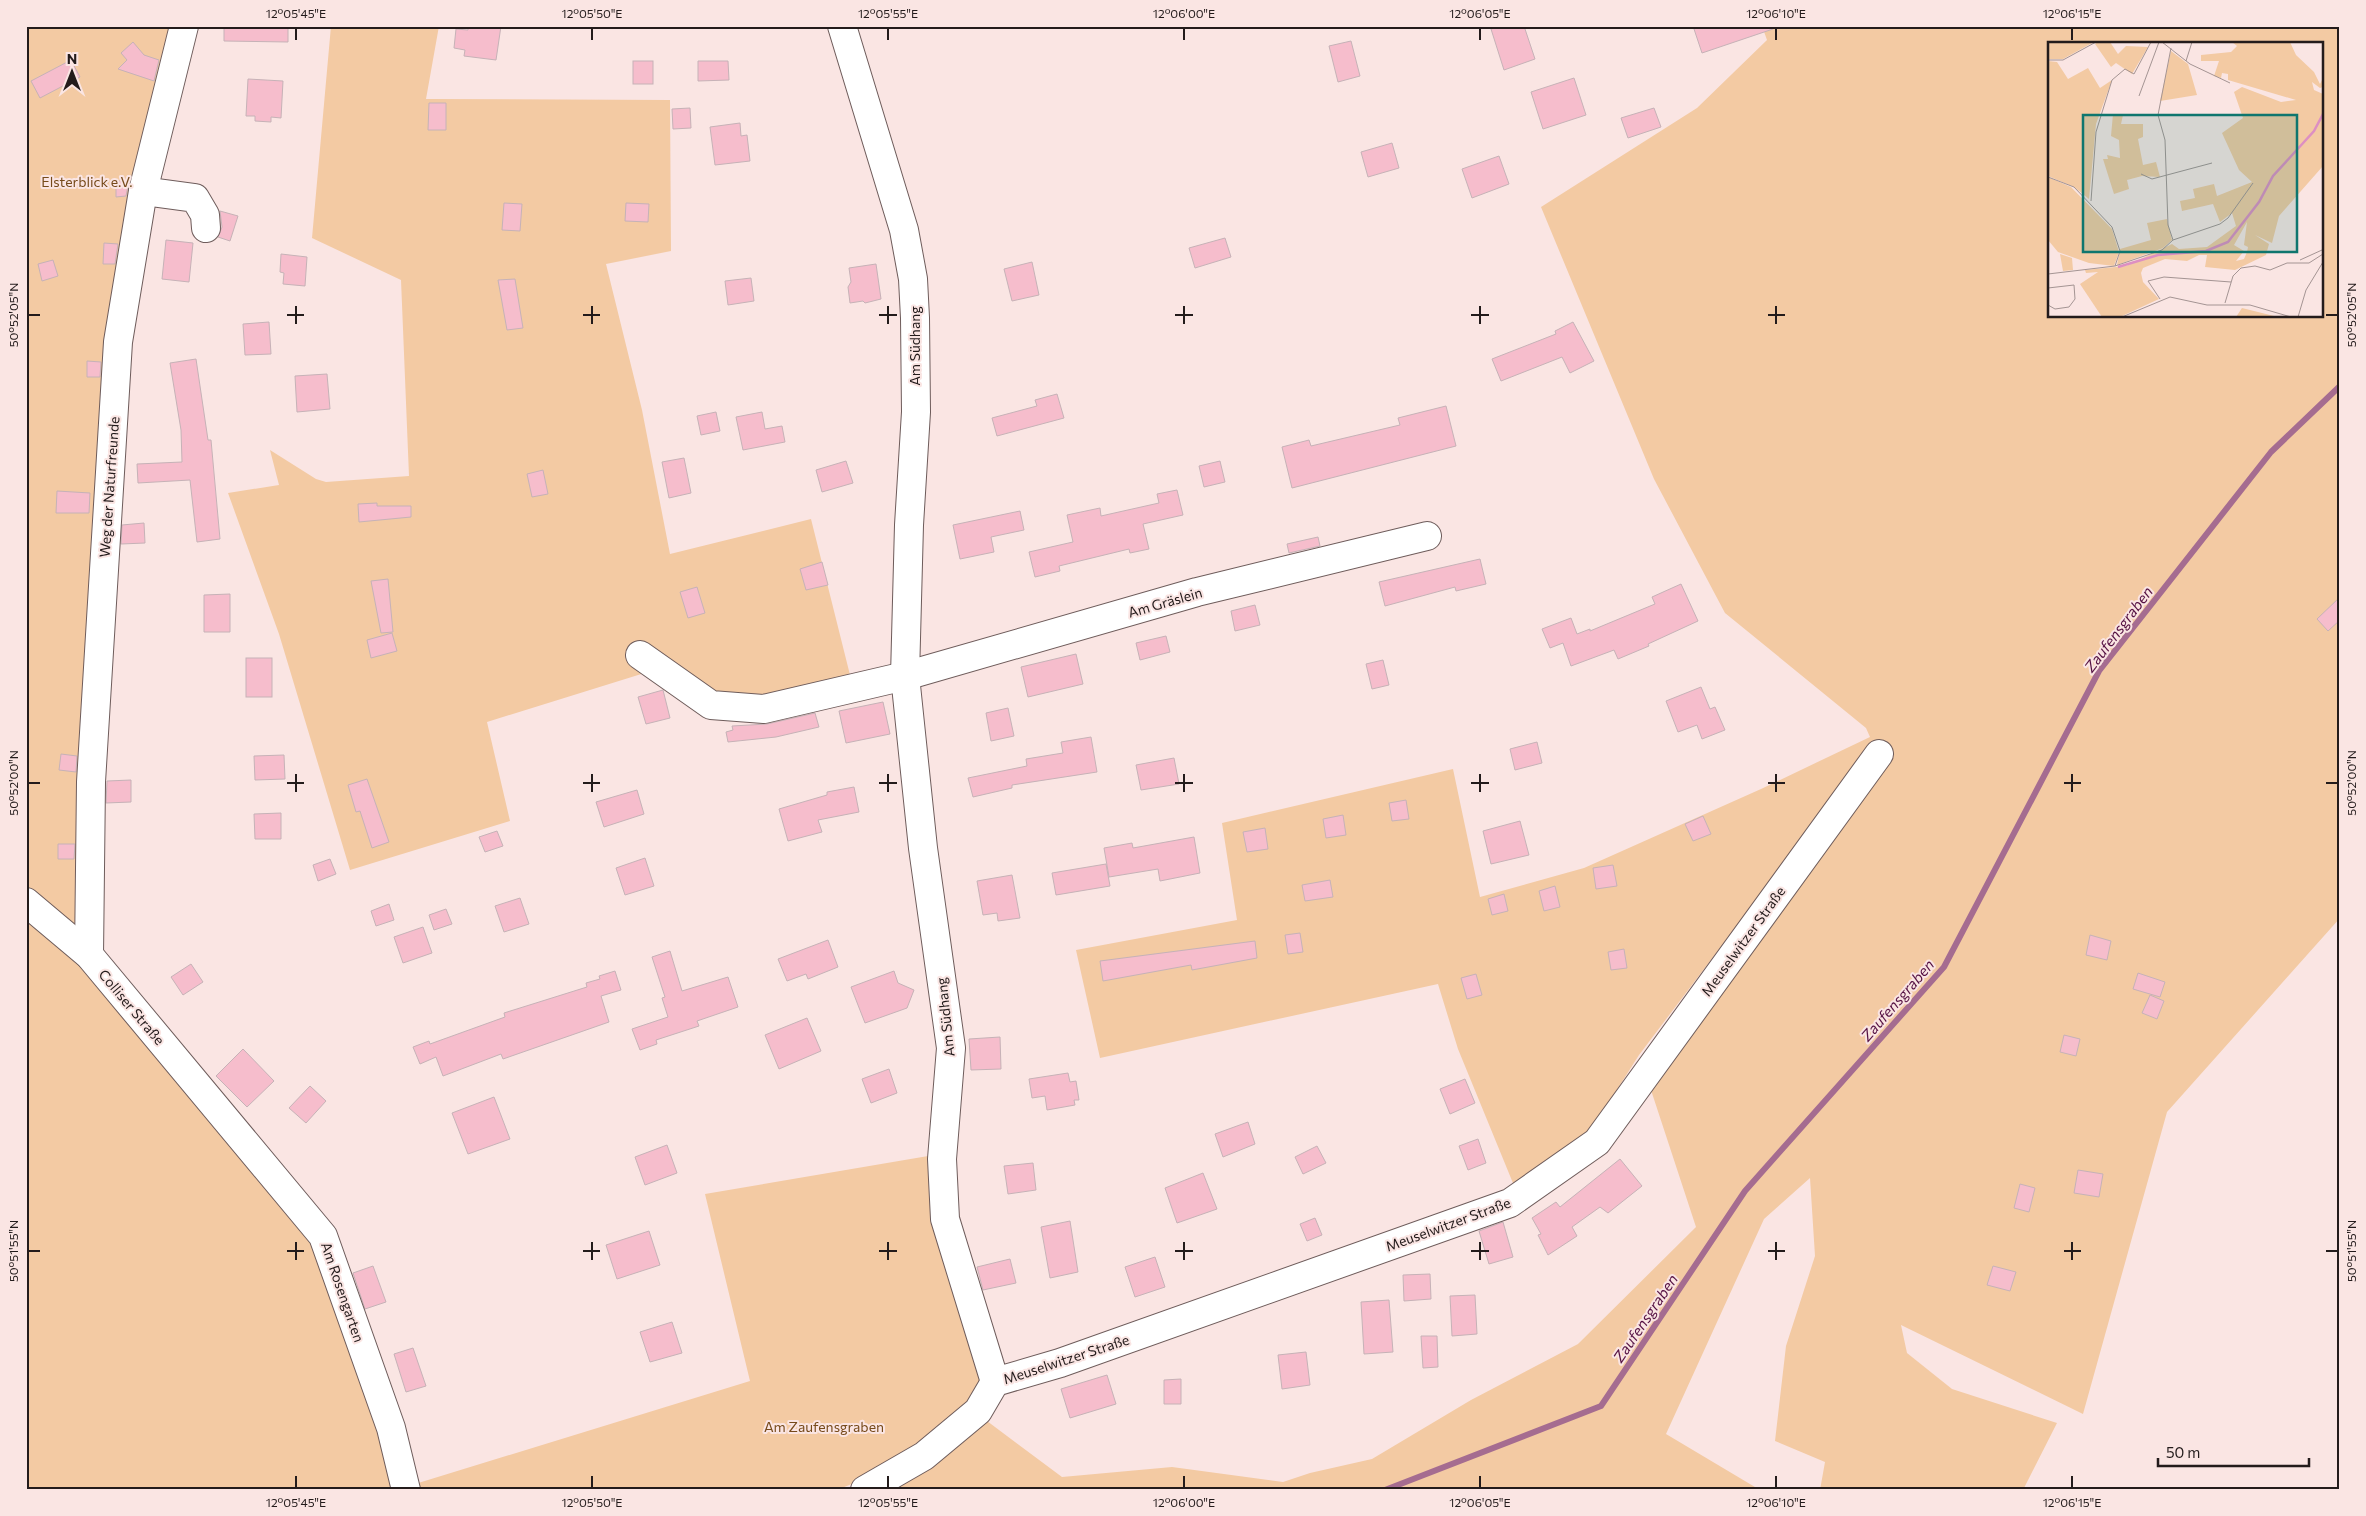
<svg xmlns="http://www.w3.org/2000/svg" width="2366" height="1516" font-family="Commissioner,sans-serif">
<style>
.green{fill:#f3caa3;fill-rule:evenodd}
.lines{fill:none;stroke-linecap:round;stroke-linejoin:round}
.stream{stroke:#a56c90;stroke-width:6}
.building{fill:#f6bdcc;stroke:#c6b2b7}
.minor-casing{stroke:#6e5c5b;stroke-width:30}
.minor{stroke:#fff;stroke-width:28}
.ticks{fill:none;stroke:#231b1b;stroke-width:2}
.labels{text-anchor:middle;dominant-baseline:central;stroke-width:4;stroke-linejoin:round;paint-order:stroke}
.park-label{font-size:14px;fill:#764a1a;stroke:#fae5e3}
.street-label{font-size:14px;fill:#231b1b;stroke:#fae5e3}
.water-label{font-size:15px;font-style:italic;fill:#551143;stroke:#fae5e3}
.inset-river{fill:none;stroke:#dd8fc2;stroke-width:2.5}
.inset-road{fill:none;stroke:#a49493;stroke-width:1}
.view{fill:#0f766e;fill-opacity:0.15;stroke:#0f766e;stroke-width:2.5}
.inset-edge{fill:none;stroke:#231b1b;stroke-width:2.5}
.neatline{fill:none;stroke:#231b1b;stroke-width:2}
.ticks-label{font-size:12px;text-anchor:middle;fill:#231b1b}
</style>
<rect width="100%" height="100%" fill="#fae5e3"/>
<g class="green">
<path d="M26 26H182L125 342 82 928 73 931 26 890Z"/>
<path d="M331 26H439L426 99 670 100 671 251 606 264 642 410 670 554 811 519 852 683 749 702 651 671 487 722 510 821 350 870 279 634 228 493 279 485 270 450 316 479 326 482 409 476 401 280 312 238Z"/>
<path d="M1762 26H2340V918L2167 1112 2083 1414 1901 1325 1907 1353 1952 1389 2057 1423 2023 1490H1820L1825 1462 1775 1441 1786 1346 1815 1256 1810 1178 1764 1219 1666 1434 1760 1490H894L987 1421 1062 1477 1172 1467 1283 1482 1310 1473 1372 1459 1471 1400 1578 1344 1696 1227 1649 1084 1794 850 1639 1055 1585 1140 1515 1188 1458 1049 1438 984 1100 1058 1076 950 1237 920 1222 823 1453 769 1480 897 1584 868 1761 789 1870 737 1866 728 1725 613 1654 479 1541 207 1697 108 1767 40ZM2050 44H2322V316H2050Z"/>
<path d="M26 914 121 1000 324 1259 399 1490H26Z"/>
<path d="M934 1155 985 1385 973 1405 886 1470 837 1490H416L415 1484 750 1381 705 1194Z"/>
</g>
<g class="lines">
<path class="stream" d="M1385 1490 1601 1406 1745 1191 1944 967 2099 671 2271 452 2340 386"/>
</g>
<g class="building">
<path d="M224 26H288V42L224 41Z"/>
<path d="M468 26H501L496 60 464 56 465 50 454 48 456 29 468 30Z"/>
<path d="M1501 26H1524L1535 59 1504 70 1491 29Z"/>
<path d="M1693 26H1773V29L1702 53Z"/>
<path d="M1351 41 1360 76 1338 82 1329 46Z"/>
<path d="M133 42 144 55 159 60 154 81 118 69 127 60 121 53Z"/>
<path d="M71 60 80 77 40 98 31 81Z"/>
<rect x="633" y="61" width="20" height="23"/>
<path d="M698 61H728L729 80 698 81Z"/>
<path d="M1574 78 1586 115 1543 129 1531 92Z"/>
<path d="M248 79 283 81 281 118 271 117V122L255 121V116H246Z"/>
<path d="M429 103H446V130H428Z"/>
<path d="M690 108 691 128 673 129 672 109Z"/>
<path d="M1654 108 1661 127 1628 138 1621 118Z"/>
<path d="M740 123 741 136 747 135 750 161 715 165 710 127Z"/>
<path d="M1392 143 1399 168 1368 177 1361 152Z"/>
<path d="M1499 156 1509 184 1472 198 1462 169Z"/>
<path d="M116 181H129L126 196 116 197Z"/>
<path d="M504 203 522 204 520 231 502 230Z"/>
<path d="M626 203 649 204 648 222 625 221Z"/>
<path d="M220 211 238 216 230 241 218 237 222 227Z"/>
<path d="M1225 238 1231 257 1195 268 1189 248Z"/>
<path d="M166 240 193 243 189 282 162 279Z"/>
<path d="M104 243 118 244 115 264H103Z"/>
<path d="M281 254 307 257 305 286 283 284 284 273 280 272Z"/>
<path d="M53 260 58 276 42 281 38 264Z"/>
<path d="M1032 262 1039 295 1012 301 1004 269Z"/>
<path d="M876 264 881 299 865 303 863 301 850 303 848 287 851 282 849 268Z"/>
<path d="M751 278 754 301 728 305 725 281Z"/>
<path d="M515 279 523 328 507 330 498 280Z"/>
<path d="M269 322 271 354 245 355 243 324Z"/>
<path d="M1573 322 1594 361 1570 373 1562 357 1501 381 1492 359 1556 334 1555 331Z"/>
<path d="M196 359 208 440H211L220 539 197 542 190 480 138 483 137 464 182 462 181 430 170 363Z"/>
<path d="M87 361 101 362 100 377H87Z"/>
<path d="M327 374 330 409 297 412 295 376Z"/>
<path d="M1057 394 1064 418 997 436 992 418 1037 406 1035 400Z"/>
<path d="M1446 406 1456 446 1292 488 1282 447 1309 440 1311 446 1400 425 1398 418Z"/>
<path d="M716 412 720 431 701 435 697 416Z"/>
<path d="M762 412 765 429 782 426 785 442 743 450 736 417Z"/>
<path d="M684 458 691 493 669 498 662 462Z"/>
<path d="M846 461 853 483 822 492 816 470Z"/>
<path d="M1220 461 1225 482 1204 487 1199 466Z"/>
<path d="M543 470 548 494 532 497 527 474Z"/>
<path d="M1177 490 1183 515 1143 524 1149 549 1130 553 1129 549 1059 566 1060 571 1035 577 1029 552 1073 542 1067 515 1100 508 1101 516 1159 503 1157 494Z"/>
<path d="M57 491 90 493 89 513H56Z"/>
<path d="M377 503V506H411V517L359 522 358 504Z"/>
<path d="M1020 511 1024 530 991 537 994 552 960 559 953 525Z"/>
<path d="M144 523 145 543 121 544 122 525Z"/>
<path d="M1318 537 1320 546 1289 553 1287 544Z"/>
<path d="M1480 559 1486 584 1456 591 1455 587 1385 606 1379 582Z"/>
<path d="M822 562 828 585 806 590 800 569Z"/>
<path d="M388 579 393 632 381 633 371 581Z"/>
<path d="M1681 584 1698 621 1648 644 1649 646 1618 659 1614 650 1571 666 1563 643 1550 648 1542 629 1571 618 1577 634 1590 629V631L1655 604 1652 597Z"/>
<path d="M697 587 705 613 688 618 680 592Z"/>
<path d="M230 594V632H204V595Z"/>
<path d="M2340 597V620L2328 631 2317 619Z"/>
<path d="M1255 605 1260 625 1235 631 1231 611Z"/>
<path d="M392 633 397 651 371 658 367 640Z"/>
<path d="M1166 636 1170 652 1140 660 1136 643Z"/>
<path d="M1076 654 1083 684 1028 697 1021 667Z"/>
<rect x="246" y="658" width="26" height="39"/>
<path d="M1383 660 1389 685 1372 689 1366 664Z"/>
<path d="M1701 687 1710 709 1715 707 1725 730 1702 739 1697 725 1678 732 1666 701Z"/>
<path d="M663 690 670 718 646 724 638 697Z"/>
<path d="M883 702 890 734 846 743 839 711Z"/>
<path d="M1008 708 1014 736 991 741 986 713Z"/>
<path d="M815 713 819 727 776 737 728 742 726 732 733 730 732 726 767 724Z"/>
<path d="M1091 737 1097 772 1012 785V788L973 797 968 778 1027 766 1026 759 1063 753 1061 742Z"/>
<path d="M1537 742 1542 763 1515 770 1510 749Z"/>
<path d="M61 754 77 756 76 772 59 770Z"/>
<path d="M284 755 285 779 255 780 254 756Z"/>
<path d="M1174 758 1179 784 1141 790 1136 765Z"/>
<path d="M367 779 389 842 372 848 360 811 356 812 348 785Z"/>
<path d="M131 780V802L106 803 107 781Z"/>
<path d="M854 787 859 812 818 820 822 832 788 841 779 809 827 795V792Z"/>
<path d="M637 790 644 814 604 827 596 802Z"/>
<path d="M1406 800 1409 819 1392 821 1389 803Z"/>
<path d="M281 813V839H255L254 814Z"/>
<path d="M1343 815 1346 835 1326 838 1323 819Z"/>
<path d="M1703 816 1711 834 1693 841 1685 824Z"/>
<path d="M1520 821 1529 855 1491 864 1483 831Z"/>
<path d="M1265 828 1268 849 1247 852 1243 832Z"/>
<path d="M497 831 503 846 485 852 479 837Z"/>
<path d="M1194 837 1200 873 1160 881 1158 869 1109 877 1104 848 1132 843 1133 848Z"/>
<path d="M58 844H75L74 859H58Z"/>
<path d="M645 858 654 886 625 895 616 868Z"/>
<path d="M330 859 336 874 318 881 313 865Z"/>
<path d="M1106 864 1110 886 1056 895 1052 873Z"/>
<path d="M1613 865 1617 886 1596 889 1593 868Z"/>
<path d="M1012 875 1020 918 998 921 997 913 983 915 977 881Z"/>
<path d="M1330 880 1333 897 1305 901 1302 885Z"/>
<path d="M1555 886 1560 907 1544 911 1539 891Z"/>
<path d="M1504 894 1508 911 1492 915 1488 899Z"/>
<path d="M520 898 529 924 504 932 495 906Z"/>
<path d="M389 904 394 920 376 926 371 911Z"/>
<path d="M446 909 452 924 434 930 429 915Z"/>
<path d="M423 927 432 953 403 963 394 937Z"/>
<path d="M1300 933 1303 952 1288 954 1285 935Z"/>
<path d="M2090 935 2111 941 2107 960 2086 955Z"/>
<path d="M828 940 838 967 808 979 806 974 787 981 778 959Z"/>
<path d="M1255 941 1257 958 1192 970 1191 965 1103 981 1100 961Z"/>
<path d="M1624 949 1627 968 1611 970 1608 952Z"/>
<path d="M670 951 682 991 728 977 738 1007 697 1021 699 1026 656 1040 657 1044 640 1050 632 1029 668 1017 662 998 665 997 652 957Z"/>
<path d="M191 964 203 982 183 995 171 977Z"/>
<path d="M615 971 621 990 601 996 609 1022 503 1059 501 1054 443 1076 436 1057 420 1064 413 1047 429 1041 430 1044 505 1017 504 1013 587 987 586 983 600 979 599 976Z"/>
<path d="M894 971 898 983 914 990 907 1008 865 1023 851 987Z"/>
<path d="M2138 973 2165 982 2160 997 2133 989Z"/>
<path d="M1476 974 1482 995 1467 999 1461 978Z"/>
<path d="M2150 995 2164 1001 2157 1019 2142 1013Z"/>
<path d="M807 1018 821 1051 779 1069 765 1035Z"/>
<path d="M2064 1035 2080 1039 2076 1056 2060 1052Z"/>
<path d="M1000 1037 1001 1069 971 1070 969 1039Z"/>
<path d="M243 1049 274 1081 247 1107 216 1076Z"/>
<path d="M889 1069 897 1093 871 1103 862 1079Z"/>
<path d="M1068 1073 1070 1082 1076 1081 1079 1100H1074L1075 1105 1047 1110 1045 1096 1032 1098 1029 1079Z"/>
<path d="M1465 1079 1475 1103 1450 1114 1440 1089Z"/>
<path d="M310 1086 326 1101 306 1123 289 1108Z"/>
<path d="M494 1097 510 1139 468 1154 452 1113Z"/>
<path d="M1248 1122 1255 1144 1223 1157 1215 1134Z"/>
<path d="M1478 1139 1486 1163 1468 1170 1459 1146Z"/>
<path d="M667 1145 677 1173 645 1185 635 1157Z"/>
<path d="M1317 1146 1326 1163 1303 1174 1295 1157Z"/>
<path d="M1620 1159 1642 1186 1608 1213 1600 1207 1572 1227 1577 1236 1548 1255 1538 1235 1541 1234 1532 1218 1556 1202 1560 1207Z"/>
<path d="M1033 1163 1036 1190 1008 1194 1004 1166Z"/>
<path d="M2078 1170 2103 1174 2099 1197 2074 1193Z"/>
<path d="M1203 1173 1217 1209 1177 1223 1165 1188Z"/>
<path d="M2020 1184 2035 1188 2029 1212 2014 1208Z"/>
<path d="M1315 1218 1322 1235 1307 1241 1300 1224Z"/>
<path d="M1070 1221 1078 1272 1050 1278 1041 1227Z"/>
<path d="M1503 1222 1513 1257 1489 1264 1479 1231Z"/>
<path d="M649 1231 660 1265 617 1279 606 1245Z"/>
<path d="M1155 1257 1165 1287 1135 1297 1125 1267Z"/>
<path d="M1010 1259 1016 1283 983 1290 977 1267Z"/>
<path d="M373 1266 386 1302 365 1309 353 1273Z"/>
<path d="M1993 1266 2016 1272 2010 1291 1987 1285Z"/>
<path d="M1430 1274 1431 1299 1404 1301 1403 1275Z"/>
<path d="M1475 1295 1477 1334 1452 1336 1450 1296Z"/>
<path d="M1389 1300 1393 1352 1364 1354 1361 1302Z"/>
<path d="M672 1322 682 1353 650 1362 640 1332Z"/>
<path d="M1421 1336H1437L1438 1367 1423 1368Z"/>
<path d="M413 1348 426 1386 406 1392 394 1354Z"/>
<path d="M1306 1352 1310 1385 1282 1389 1278 1355Z"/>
<path d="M1107 1375 1116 1404 1070 1418 1061 1389Z"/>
<path d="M1181 1379V1404H1164V1380Z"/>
</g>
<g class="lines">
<g class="minor-casing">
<g id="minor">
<path d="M842 26 904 230 913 279 915 318 916 412 909 525 905 676 923 848 951 1048 942 1159 945 1219 995 1382"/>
<path d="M143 191 195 198 205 215 206 228"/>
<path d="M640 655 711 705 764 709 905 676 1197 592 1427 536"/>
<path d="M26 902 89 955 323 1236 391 1428 406 1490"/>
<path d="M89 955 91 782 118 342 143 191 184 26"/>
<path d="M865 1490 924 1456 978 1411 995 1382 1060 1363 1510 1203 1597 1142 1879 754"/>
</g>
</g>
<use href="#minor" class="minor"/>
</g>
<path class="ticks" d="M296 28V40M592 28V40M888 28V40M1184 28V40M1480 28V40M1776 28V40M2072 28V40M296 306V324M592 306V324M888 306V324M1184 306V324M1480 306V324M1776 306V324M28 315H40M287 315H304M583 315H600M879 315H897M1175 315H1193M1471 315H1489M1768 315H1785M2326 315H2338M296 774V792M592 774V792M888 774V792M1184 774V792M1480 774V792M1776 774V792M2072 774V792M28 783H40M287 783H304M583 783H600M879 783H897M1175 783H1193M1471 783H1489M1768 783H1785M2064 783H2081M2326 783H2338M296 1242V1260M592 1242V1260M888 1242V1260M1184 1242V1260M1480 1242V1260M1776 1242V1260M2072 1242V1260M28 1251H40M287 1251H304M583 1251H600M879 1251H897M1175 1251H1193M1471 1251H1489M1768 1251H1785M2064 1251H2081M2326 1251H2338M296 1476V1488M592 1476V1488M888 1476V1488M1184 1476V1488M1480 1476V1488M1776 1476V1488M2072 1476V1488"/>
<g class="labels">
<g class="park-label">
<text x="87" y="181">Elsterblick e.V.</text>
<text x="824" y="1426">Am Zaufensgraben</text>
</g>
<g class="street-label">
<text transform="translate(914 346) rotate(-90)">Am Südhang</text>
<text transform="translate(109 487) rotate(-86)">Weg der Naturfreunde</text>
<text transform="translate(1165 602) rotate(-16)">Am Gräslein</text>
<text transform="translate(1743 941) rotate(-54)">Meuselwitzer Straße</text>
<text transform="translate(132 1007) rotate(50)">Colliser Straße</text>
<text transform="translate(945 1017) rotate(-96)">Am Südhang</text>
<text transform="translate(1448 1224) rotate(-20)">Meuselwitzer Straße</text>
<text transform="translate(343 1292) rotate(71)">Am Rosengarten</text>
<text transform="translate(1066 1359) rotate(-18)">Meuselwitzer Straße</text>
</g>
<g class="water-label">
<text transform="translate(2118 629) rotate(-53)">Zaufensgraben</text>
<text transform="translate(1897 1000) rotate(-49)">Zaufensgraben</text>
<text transform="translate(1645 1318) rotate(-56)">Zaufensgraben</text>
</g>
</g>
<g transform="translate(2048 42)">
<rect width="275" height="275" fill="#fae5e3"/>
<path d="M0 0H46L15 17H0ZM50 0H62L70 12 78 4 100 5 84 32 68 21 63 25 47 2ZM184 0H242L248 13 266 30 272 42 275 36V45L272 46 264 40 266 48 275 52V124L231 174 224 201 207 193 221 202 218 213 187 228 157 225 159 213H151L139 219 117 217 95 226 93 231 95 240 111 257 72 275H54L32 242 50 230 38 231 37 228 78 224 124 202 131 207 159 205 188 184 184 171 172 180 165 162 134 169 132 159 147 156 145 147 166 142 169 154 204 140 191 128 174 91 195 76 186 50 194 45 233 60 248 58 180 38V32L174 31 173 36 166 34 171 19H153V13L183 10 189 4ZM199 180 196 203 200 205 199 210 196 217 188 219 196 209 186 203ZM123 9 140 22 149 53 112 59ZM0 19 9 20 20 37 40 26 52 46 64 38 48 82 41 157 26 145 0 134ZM65 72 75 73 73 82H95V95L90 97 95 123 108 120 112 135 94 134 79 138 81 147 66 152 55 117H60L59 113 72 116 71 98 63 94ZM0 135 23 145 64 187 71 210 66 224 41 221 10 210 0 198ZM119 177 124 198 115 206 69 223 72 207 103 198 99 181ZM12 212 24 216 25 228 15 229ZM194 266 230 275H188Z" fill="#f3caa3" fill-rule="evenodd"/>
<path class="inset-river" d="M70 225 110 213 158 209 180 200 211 160 225 134 266 89 275 72"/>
<path class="inset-road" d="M114 0 142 22 182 41M123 6 110 73 117 98 120 183 125 198M0 18H15L48 0M138 19 144 0M91 54 111 0M93 132 104 137 164 121M0 135 26 145 64 185 72 209 67 224M43 159 48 90 64 38 77 27 86 32 103 0M252 218 274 208M0 232 67 224 114 208 125 198 172 182 180 176 205 141M0 246 26 243 27 257 21 265 7 267 0 263M112 257 100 239 116 235 183 240M177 261 185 234 193 226 207 224 222 228 239 221H261L275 212M74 275 122 255 159 263H202L243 275M250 275 258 248 275 220"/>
<path class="view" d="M35 73H249V210H35Z"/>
<rect width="275" height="275" class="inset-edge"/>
</g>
<rect width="2366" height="1516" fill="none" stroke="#fae5e3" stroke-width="55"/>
<g transform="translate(72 72)" stroke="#fae5e3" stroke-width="4" paint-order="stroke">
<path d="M0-4L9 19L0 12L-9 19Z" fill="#231b1b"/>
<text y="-8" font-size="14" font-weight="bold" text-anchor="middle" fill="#231b1b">N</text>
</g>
<path d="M2158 1458v8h151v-8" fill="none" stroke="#231b1b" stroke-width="2.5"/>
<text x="2166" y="1458" font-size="15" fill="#231b1b" stroke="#fae5e3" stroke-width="4" paint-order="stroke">50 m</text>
<rect x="28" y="28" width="2310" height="1460" class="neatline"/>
<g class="ticks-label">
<text x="296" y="18">12°05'45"E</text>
<text x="592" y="18">12°05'50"E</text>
<text x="888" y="18">12°05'55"E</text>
<text x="1184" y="18">12°06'00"E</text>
<text x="1480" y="18">12°06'05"E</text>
<text x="1776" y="18">12°06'10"E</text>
<text x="2072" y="18">12°06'15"E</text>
<text transform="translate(14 315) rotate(-90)" y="4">50°52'05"N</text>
<text transform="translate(2352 315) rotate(-90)" y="4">50°52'05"N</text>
<text transform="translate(14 783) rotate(-90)" y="4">50°52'00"N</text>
<text transform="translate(2352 783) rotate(-90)" y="4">50°52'00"N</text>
<text transform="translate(14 1251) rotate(-90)" y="4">50°51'55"N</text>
<text transform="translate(2352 1251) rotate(-90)" y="4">50°51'55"N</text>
<text x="296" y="1507">12°05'45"E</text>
<text x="592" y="1507">12°05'50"E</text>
<text x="888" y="1507">12°05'55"E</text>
<text x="1184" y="1507">12°06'00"E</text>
<text x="1480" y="1507">12°06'05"E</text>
<text x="1776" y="1507">12°06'10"E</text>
<text x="2072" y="1507">12°06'15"E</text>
</g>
</svg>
